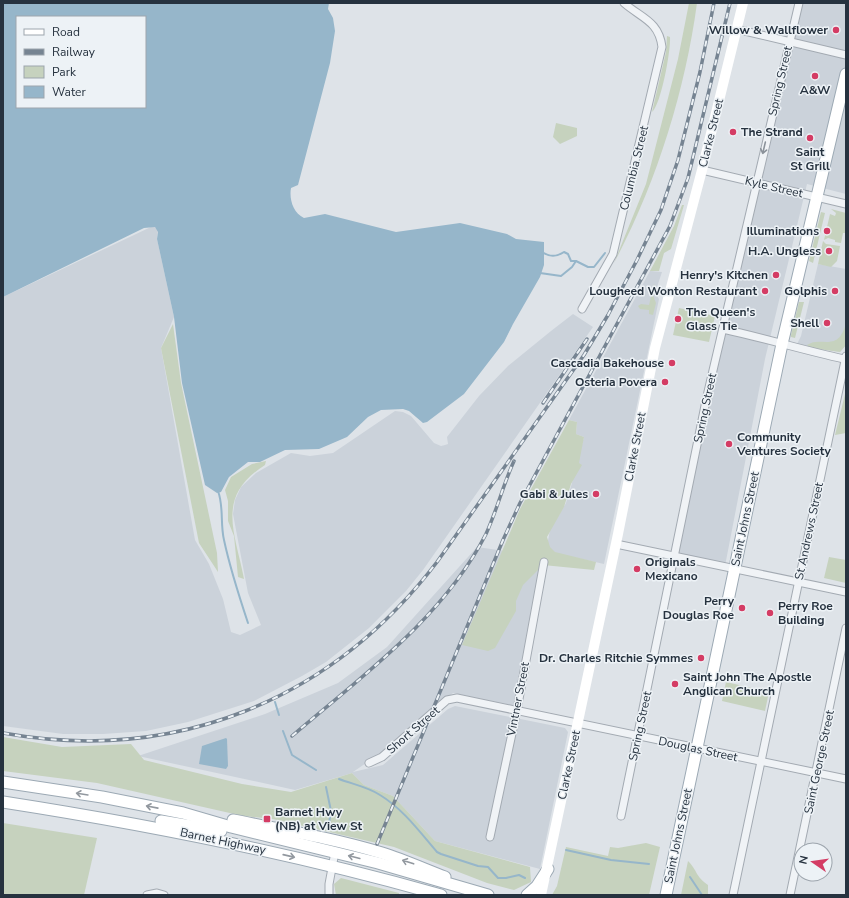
<svg xmlns="http://www.w3.org/2000/svg" width="849" height="898" font-family="'Nunito Sans',sans-serif">
<style>
.built{fill:#cbd2da}
.green{fill:#c6d2be}
.water{fill:#96b6ca;fill-rule:evenodd}
.lines{fill:none;stroke-linecap:round;stroke-linejoin:round}
.stream{stroke:#96b6ca;stroke-width:2}
.street-casing{stroke:#a3aab2;stroke-width:9}
.primary-casing{stroke:#9ca9b4;stroke-width:13}
.street{stroke:#f0f3f6;stroke-width:7}
.secondary{stroke:#fff;stroke-width:10}
.primary{stroke:#fff;stroke-width:11}
.rail-casing{stroke:#768492;stroke-width:3.5}
.rail{stroke:#edf2f6;stroke-width:2;stroke-dasharray:6;stroke-linecap:butt}
.oneway{stroke:#8b929a}
.oneway2{stroke:#92989f}
.poi-dot{fill:#d43c64;stroke:#edf2f6;stroke-width:1.5}
.labels{text-anchor:middle;dominant-baseline:central;stroke-width:3;stroke-linejoin:round;paint-order:stroke}
.poi-label{font-size:12px;font-weight:bold;fill:#26323f;stroke:#edf2f6;text-anchor:end}
.street-label{font-size:12px;fill:#26323f;stroke:#edf2f6}
</style>
<rect width="100%" height="100%" fill="#dee3e8"/>
<g class="built">
<path d="M800 3H846V194L807 184 765 359 725 566 675 556 756 182Z"/>
<path d="M153 226 158 229 157 239 174 317 161 348 195 540 209 564 223 599 231 632 240 635 261 625 248 593 233 514 235 500 241 487 256 473 291 453 310 456 333 453 395 411 403 412 411 416 434 443 441 446 445 445 448 444 447 437 479 396 508 366 551 331 573 314 593 327 423 570 406 591 369 628 326 662 302 676 254 701 188 722 146 731 103 734H63L3 726V297Z"/>
<path d="M818 264 846 269V345L840 352 797 344 801 336Z"/>
<path d="M650 271 662 272 655 293 659 299 604 564 546 551 516 706 453 693 385 750 353 772 383 765 448 709 455 706 565 728 568 732 567 737 540 869 435 841 393 796 364 785 352 773 295 790 138 756 265 714 338 683 387 647 477 547 534 555 546 551 550 530 566 503 572 483 584 437 576 434 577 422 569 420Z"/>
</g>
<g class="green">
<path d="M689 3H697C685 92 656 184 614 263L646 184 678 59Z"/>
<path d="M667 36 670 37C671 50 661 105 652 112L666 52Z"/>
<path d="M556 123 577 128V136L560 144 553 137Z"/>
<path d="M682 205H684L671 249 664 253 659 271H650L674 226Z"/>
<path d="M831 209 846 213V233H843L841 243 835 242V240L828 238 824 240 830 214 835 216 836 213Z"/>
<path d="M821 212 825 213 813 263 809 261Z"/>
<path d="M823 241 826 244 840 246 837 261 831 267 818 264Z"/>
<path d="M654 284 655 286 653 295 656 303 653 315 649 314V310L640 309 638 306 641 304 649 305Z"/>
<path d="M799 302H804L795 338 791 337V335Z"/>
<path d="M679 308 715 316 709 342 673 335Z"/>
<path d="M846 323V345L840 352 811 348 807 345C821 335 838 354 846 323Z"/>
<path d="M173 324 181 383 217 553 218 572 199 543 161 348Z"/>
<path d="M846 390V433L835 435Z"/>
<path d="M569 420 577 422 576 434 584 437 579 463 582 465 571 484 564 507 547 537 550 547 555 552 596 562 594 570 543 565 523 585 516 601V611L495 648 488 651 462 645 520 509Z"/>
<path d="M266 461 265 465C215 497 235 531 244 579L238 577 234 536 228 521V501L225 490 231 477 252 464Z"/>
<path d="M829 557 846 560V583L824 578Z"/>
<path d="M726 682 769 692 765 711 722 701Z"/>
<path d="M3 737 62 747 131 744 144 760 242 784 291 792 352 773 364 785 393 796 435 841 530 867 531 882 514 890 487 883 394 847 273 819 243 816 97 783 3 771Z"/>
<path d="M3 823 97 838 84 895H3Z"/>
<path d="M646 843 660 847 649 895H552L557 886 566 847 608 856 610 847 618 848Z"/>
<path d="M688 861C698 871 695 876 708 885V895H681Z"/>
<path d="M341 878 399 893V895H336L334 884Z"/>
</g>
<g class="water">
<path d="M3 3H329L328 9 333 18 335 31 330 63 298 185 291 188C289 199 293 213 304 218L325 214 396 232 460 223 507 234 516 239 544 242V265L540 277 513 324 504 342 464 394 427 422 423 423 409 411 403 409 381 410 368 417 347 437 319 449 285 450 260 462H248L229 477 221 492 217 493 205 485 182 383 174 317 157 239 158 232 155 227 144 228 3 297ZM17 17H145V107H17Z"/>
<path d="M226 738 227 739 228 766 226 769 199 764 202 746Z"/>
</g>
<g class="lines">
<g class="stream">
<path d="M542 252C550 257 556 257 564 252L568 254 571 261H576"/>
<path d="M540 273 561 276 572 267 576 261 588 267H594L605 253"/>
<path d="M218 491C224 507 220 523 224 540 230 568 239 596 248 623"/>
<path d="M275 702 279 715"/>
<path d="M283 731 292 755 316 770"/>
<path d="M339 779C352 784 368 787 380 795 403 809 419 831 437 852L441 854 478 866 488 867 498 878H506L519 875 525 878"/>
<path d="M326 787 331 811 328 829"/>
<path d="M566 850 611 860 649 864"/>
<path d="M690 877 702 895"/>
</g>
<g class="street-casing">
<g id="street">
<path d="M736 29 846 55"/>
<path d="M702 170 846 204"/>
<path d="M582 309 613 254 662 47C659 21 641 18 624 3"/>
<path d="M723 329C764 338 803 350 844 359"/>
<path d="M616 544 846 592"/>
<path d="M369 763 382 757 447 700 457 698 846 779"/>
<path d="M621 816 707 396 799 3"/>
<path d="M490 837 517 710 544 562"/>
<path d="M147 895 157 893 164 895"/>
<path d="M329 895V884L335 852"/>
<path d="M733 895 846 356"/>
<path d="M790 895 846 628"/>
</g>
</g>
<g class="primary-casing">
<g id="primary">
<path d="M3 782 102 797 183 813 231 827 378 863 488 895"/>
<path d="M3 802C151 825 297 854 441 895"/>
<path d="M233 820C283 830 333 838 382 853 404 860 424 869 445 877"/>
<path d="M161 821 221 831"/>
<path d="M527 895 537 886 548 869"/>
<path d="M666 895 782 344 846 74"/>
</g>
</g>
<use href="#street" class="street"/>
<path class="secondary" d="M541 895 618 534 655 348 702 170 743 3"/>
<use href="#primary" class="primary"/>
<g class="rail-casing">
<g id="rail">
<path d="M543 403 587 339"/>
<path d="M3 733C175 764 331 701 437 562L584 355 608 315 637 260 661 210 678 160 700 72 714 3"/>
<path d="M292 736C362 676 443 618 486 534 497 510 503 485 514 461"/>
<path d="M377 844 503 540 520 503 670 226 688 178 730 3"/>
</g>
</g>
<use href="#rail" class="rail"/>
</g>
<defs><path id="oneway-shaft" d="M-6 0H5M1.5-3L5.5 0L1.5 3" fill="none" stroke-width="1.6" stroke-linecap="round" stroke-linejoin="round"/></defs>
<use class="oneway" href="#oneway-shaft" transform="translate(764 148) rotate(103)"/>
<g class="oneway2">
<use href="#oneway-shaft" transform="translate(82 794) rotate(-171)"/>
<use href="#oneway-shaft" transform="translate(152 807) rotate(-169)"/>
<use href="#oneway-shaft" transform="translate(289 856) rotate(13)"/>
<use href="#oneway-shaft" transform="translate(354 857) rotate(-166)"/>
<use href="#oneway-shaft" transform="translate(408 862) rotate(-162)"/>
</g>
<g class="poi-dot">
<circle cx="836" cy="30" r="4"/>
<circle cx="815" cy="76" r="4"/>
<circle cx="733" cy="132" r="4"/>
<circle cx="810" cy="138" r="4"/>
<circle cx="827" cy="231" r="4"/>
<circle cx="829" cy="251" r="4"/>
<circle cx="776" cy="275" r="4"/>
<circle cx="765" cy="291" r="4"/>
<circle cx="835" cy="291" r="4"/>
<circle cx="678" cy="319" r="4"/>
<circle cx="827" cy="323" r="4"/>
<circle cx="672" cy="363" r="4"/>
<circle cx="665" cy="382" r="4"/>
<circle cx="729" cy="444" r="4"/>
<circle cx="596" cy="494" r="4"/>
<circle cx="637" cy="569" r="4"/>
<circle cx="742" cy="608" r="4"/>
<circle cx="770" cy="613" r="4"/>
<circle cx="701" cy="658" r="4"/>
<circle cx="675" cy="684" r="4"/>
<rect x="263" y="815" width="8" height="8" rx="2"/>
</g>
<g class="labels">
<g class="poi-label">
<text x="828" y="30">Willow &amp; Wallflower</text>
<text x="815" y="90" text-anchor="middle">A&amp;W</text>
<text x="741" y="132" text-anchor="start">The Strand</text>
<text x="810" y="152" text-anchor="middle">Saint<tspan x="810" dy="14">St Grill</tspan></text>
<text x="819" y="231">Illuminations</text>
<text x="821" y="251">H.A. Ungless</text>
<text x="768" y="275">Henry's Kitchen</text>
<text x="757" y="291">Lougheed Wonton Restaurant</text>
<text x="827" y="291">Golphis</text>
<text x="686" y="312" text-anchor="start">The Queen's<tspan x="686" dy="14">Glass Tie</tspan></text>
<text x="819" y="323">Shell</text>
<text x="664" y="363">Cascadia Bakehouse</text>
<text x="657" y="382">Osteria Povera</text>
<text x="737" y="437" text-anchor="start">Community<tspan x="737" dy="14">Ventures Society</tspan></text>
<text x="588" y="494">Gabi &amp; Jules</text>
<text x="645" y="562" text-anchor="start">Originals<tspan x="645" dy="14">Mexicano</tspan></text>
<text x="734" y="601">Perry<tspan x="734" dy="14">Douglas Roe</tspan></text>
<text x="778" y="606" text-anchor="start">Perry Roe<tspan x="778" dy="14">Building</tspan></text>
<text x="693" y="658">Dr. Charles Ritchie Symmes</text>
<text x="683" y="677" text-anchor="start">Saint John The Apostle<tspan x="683" dy="14">Anglican Church</tspan></text>
<text x="275" y="812" text-anchor="start">Barnet Hwy<tspan x="275" dy="14">(NB) at View St</tspan></text>
</g>
<g class="street-label">
<text transform="translate(780 81) rotate(-77)">Spring Street</text>
<text transform="translate(711 133) rotate(-76)">Clarke Street</text>
<text transform="translate(634 168) rotate(-76)">Columbia Street</text>
<text transform="translate(774 187) rotate(13)">Kyle Street</text>
<text transform="translate(705 408) rotate(-78)">Spring Street</text>
<text transform="translate(635 447) rotate(-79)">Clarke Street</text>
<text transform="translate(745 519) rotate(-78)">Saint Johns Street</text>
<text transform="translate(809 531) rotate(-78)">St Andrews Street</text>
<text transform="translate(518 699) rotate(-79)">Vintner Street</text>
<text transform="translate(640 726) rotate(-78)">Spring Street</text>
<text transform="translate(413 730) rotate(-41)">Short Street</text>
<text transform="translate(698 749) rotate(12)">Douglas Street</text>
<text transform="translate(819 762) rotate(-78)">Saint George Street</text>
<text transform="translate(569 765) rotate(-78)">Clarke Street</text>
<text transform="translate(678 836) rotate(-78)">Saint Johns Street</text>
<text transform="translate(223 841) rotate(12)">Barnet Highway</text>
</g>
</g>
<rect width="849" height="898" fill="none" stroke="#26323f" stroke-width="8"/>
<rect x="16" y="16" width="130" height="92" fill="#edf2f6" stroke="#9da5ad"/>
<rect x="24" y="29" width="20" height="6" fill="#ffffff" stroke="#9da5ad"/>
<text x="52" y="36" font-size="12" fill="#26323f">Road</text>
<rect x="24" y="49" width="20" height="6" fill="#768492" stroke="#9da5ad"/>
<text x="52" y="56" font-size="12" fill="#26323f">Railway</text>
<rect x="24" y="66" width="20" height="12" fill="#c6d2be" stroke="#9da5ad"/>
<text x="52" y="76" font-size="12" fill="#26323f">Park</text>
<rect x="24" y="86" width="20" height="12" fill="#96b6ca" stroke="#9da5ad"/>
<text x="52" y="96" font-size="12" fill="#26323f">Water</text>
<g transform="translate(813 862) rotate(283)"><circle r="19" fill="#edf2f6" stroke="#9da5ad"/>
<path d="M0-3L7 15L0 10L-7 15Z" fill="#d43c64"/>
<text y="-6" font-size="11" font-weight="bold" text-anchor="middle" fill="#26323f">N</text>
</g>
</svg>
